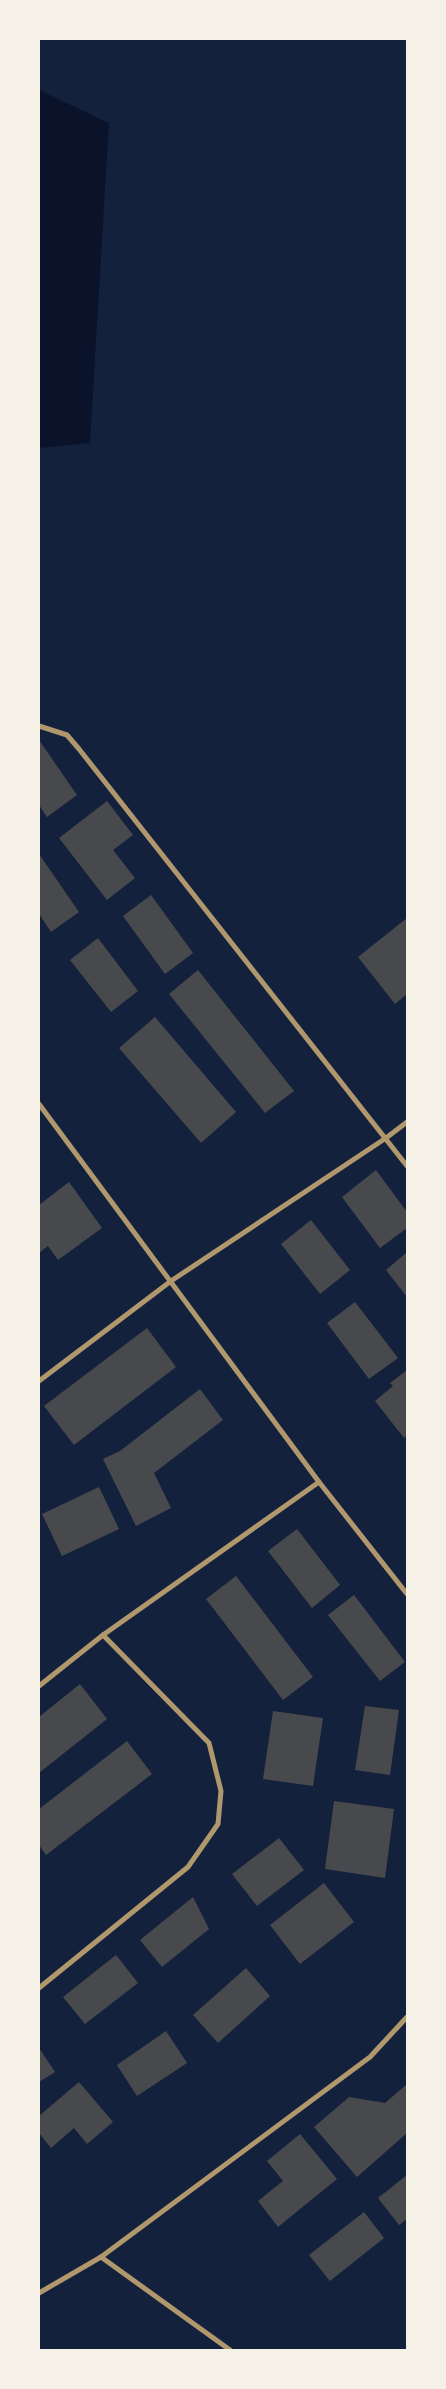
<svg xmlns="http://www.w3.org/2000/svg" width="446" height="2389" font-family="Signika,sans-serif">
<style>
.water{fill:#0b132b}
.building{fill:#48494c}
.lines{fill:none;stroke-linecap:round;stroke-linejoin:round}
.minor{stroke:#b1986c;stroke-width:5}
</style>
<rect width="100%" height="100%" fill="#14213d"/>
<path class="water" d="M39 90 109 123 90 443 39 448Z"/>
<g class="building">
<path d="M39 740 77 795 47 817 39 805Z"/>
<path d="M107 801 133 835 113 850 135 878 107 900 59 838Z"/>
<path d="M39 854 79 912 51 932 39 914Z"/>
<path d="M151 895 193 953 165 974 123 916Z"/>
<path d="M407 918V994L395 1004 358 957Z"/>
<path d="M98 938 138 991 111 1012 70 960Z"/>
<path d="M198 970 294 1091 265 1113 169 994Z"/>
<path d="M155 1017 236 1112 201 1143 119 1048Z"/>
<path d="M376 1170 407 1212V1228L380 1248 342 1197Z"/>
<path d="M69 1182 102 1228 58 1260 48 1246 39 1253V1205Z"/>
<path d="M311 1220 350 1270 320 1294 281 1244Z"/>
<path d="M407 1252V1297L386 1270Z"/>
<path d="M355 1302 398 1358 369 1379 327 1323Z"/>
<path d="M147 1328 176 1367 74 1445 44 1406Z"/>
<path d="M407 1370V1435L404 1438 375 1401 393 1386 390 1383Z"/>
<path d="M200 1389 223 1420 154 1473 171 1508 136 1526 103 1459 120 1451Z"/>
<path d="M99 1487 119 1529 62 1556 42 1514Z"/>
<path d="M297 1529 340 1585 312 1608 268 1551Z"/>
<path d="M236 1576 313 1677 283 1700 206 1599Z"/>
<path d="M354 1595 405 1662 380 1681 328 1615Z"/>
<path d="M80 1684 107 1719 39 1773V1717Z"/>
<path d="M365 1706 399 1710 390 1775 355 1770Z"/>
<path d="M273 1711 323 1718 313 1786 263 1779Z"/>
<path d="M127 1741 152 1774 46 1855 39 1845V1809Z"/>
<path d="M334 1801 394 1809 385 1878 325 1869Z"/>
<path d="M279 1838 304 1870 257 1906 232 1874Z"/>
<path d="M324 1883 354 1922 300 1964 270 1925Z"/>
<path d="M193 1897 209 1929 162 1967 140 1940Z"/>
<path d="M116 1955 138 1983 85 2024 63 1997Z"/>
<path d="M246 1968 270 1996 218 2043 193 2015Z"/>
<path d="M166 2031 187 2063 137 2096 117 2065Z"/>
<path d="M39 2048 55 2072 39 2082Z"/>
<path d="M79 2082 113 2122 87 2144 74 2128 51 2148 39 2133V2116Z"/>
<path d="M407 2084V2133L357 2177 314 2127 349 2097 385 2103Z"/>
<path d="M300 2134 337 2179 278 2227 258 2201 283 2181 267 2161Z"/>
<path d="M407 2175V2219L399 2225 378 2198Z"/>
<path d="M364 2212 384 2238 330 2281 309 2255Z"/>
</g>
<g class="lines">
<g class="minor">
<path d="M39 726 67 735 79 749 407 1166"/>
<path d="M39 1104 319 1482 407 1594"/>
<path d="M39 1381 171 1281 386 1138 407 1122"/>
<path d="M39 1686 103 1635 319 1482"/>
<path d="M39 1988 188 1867 218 1824 221 1791 209 1743 103 1635"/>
<path d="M101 2257 230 2350"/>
<path d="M39 2293 101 2257 370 2057 407 2017"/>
</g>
</g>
<rect width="446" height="2389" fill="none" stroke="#f6f1e7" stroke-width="80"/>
</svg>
